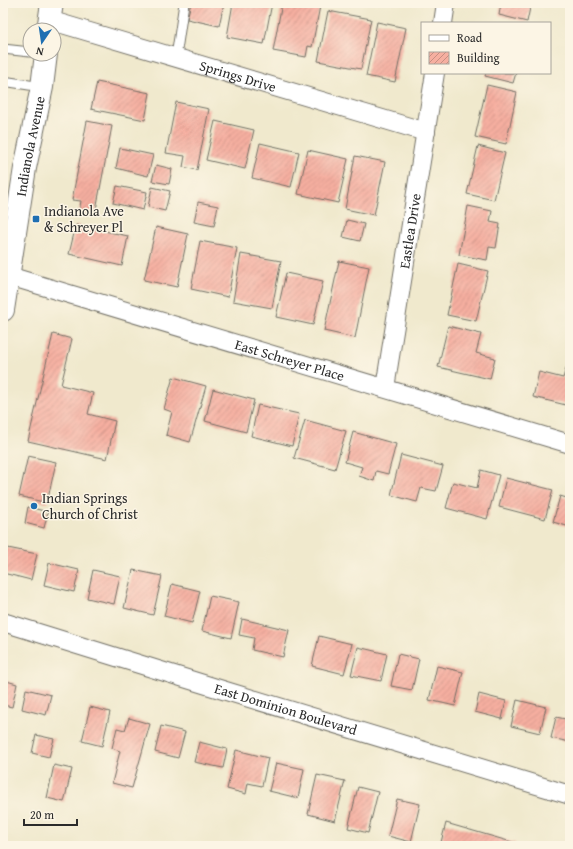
<svg xmlns="http://www.w3.org/2000/svg" width="573" height="849" font-family="'Gentium Book Plus',serif">
<style>
.building{fill:url(#building-hatch)}
.lines{fill:none;stroke-linecap:round;stroke-linejoin:round}
.lane-casing{stroke:#706e64;stroke-width:11}
.street-casing{stroke:#706e64;stroke-width:20}
.primary-casing{stroke:#706e64;stroke-width:24}
.lane{stroke:#fff;stroke-width:9}
.street{stroke:#fff;stroke-width:18}
.primary{stroke:#fff;stroke-width:22}
.poi-dot{fill:#1f6fb2;stroke:#fcf5e5;stroke-width:1.5}
.labels{text-anchor:middle;dominant-baseline:central;stroke-width:3;stroke-linejoin:round;paint-order:stroke}
.street-label{font-size:14px;fill:#2b2b2b;stroke:#fcf5e5}
.poi-label{font-size:14px;fill:#2b2b2b;stroke:#fcf5e5;text-anchor:start}
</style>
<defs>
<pattern id="building-hatch" width="6" height="6" patternUnits="userSpaceOnUse"><rect width="6" height="6" fill="#f6afa0"/><path d="M-1 1l2-2M0 6l6-6M5 7l2-2" fill="none" stroke="#c78f83"/></pattern>
</defs>
<rect width="100%" height="100%" fill="#fcf5e5"/>
<filter id="ink" filterUnits="userSpaceOnUse"><feTurbulence type="fractalNoise" baseFrequency=".025" numOctaves="2"/><feDisplacementMap in="SourceGraphic" scale="8" xChannelSelector="R" yChannelSelector="G"/><feConvolveMatrix kernelMatrix="1 2 1 2 8 2 1 2 1" color-interpolation-filters="sRGB"/></filter>
<filter id="wash" filterUnits="userSpaceOnUse"><feTurbulence type="fractalNoise" baseFrequency=".012" numOctaves="4" result="noise"/><feDisplacementMap in="SourceGraphic" scale="16" xChannelSelector="R" yChannelSelector="G"/><feGaussianBlur stdDeviation="0.9" result="paint"/><feColorMatrix in="noise" values="0 0 0 0 0 0 0 0 0 0 0 0 0 0 0 0 0 1.4 0 .05"/><feComposite in="paint" operator="in"/></filter>
<g filter="url(#wash)">
<rect width="100%" height="100%" fill="#f0e9cd"/>
<g id="blocks">
<g class="building">
<path d="M191 3H224L219 26 187 19Z"/>
<path d="M233 3H272L264 44 227 37Z"/>
<path d="M282 3H307L320 6 312 47 308 46 306 57 273 51Z"/>
<path d="M501 3H531L527 22 499 15Z"/>
<path d="M328 11 371 19 361 69 318 61Z"/>
<path d="M377 22 406 28 395 82 366 76Z"/>
<path d="M486 73H516L513 83 485 76Z"/>
<path d="M97 82 150 93 145 120 91 109Z"/>
<path d="M487 85 517 92 506 144 475 137Z"/>
<path d="M176 102 209 109 197 170 183 167 185 156 166 153Z"/>
<path d="M87 121 112 126 95 215 79 212 81 201 72 200Z"/>
<path d="M215 121 254 130 245 169 206 160Z"/>
<path d="M260 143 299 152 291 187 252 178Z"/>
<path d="M478 146 505 153 494 200 467 194Z"/>
<path d="M120 148 153 155 148 176 116 168Z"/>
<path d="M308 150 348 159 338 203 298 194Z"/>
<path d="M355 156 385 162 374 215 345 209Z"/>
<path d="M156 165 172 169 169 184 152 181Z"/>
<path d="M117 186 147 192 143 210 113 203Z"/>
<path d="M152 187 170 191 165 211 148 207Z"/>
<path d="M198 202 218 206 214 226 194 222Z"/>
<path d="M468 206 492 211 490 222 500 224 496 248 489 247 487 260 459 255Z"/>
<path d="M347 220 364 224 360 241 343 237Z"/>
<path d="M76 225 128 236 122 266 69 254Z"/>
<path d="M156 227 188 234 177 287 144 280Z"/>
<path d="M200 241 237 248 228 297 191 289Z"/>
<path d="M241 254 281 261 272 308 233 301Z"/>
<path d="M339 261 369 267 355 338 324 331Z"/>
<path d="M458 264 488 271 476 321 447 315Z"/>
<path d="M286 273 323 281 313 325 276 317Z"/>
<path d="M448 326 481 334 476 353 495 358 490 379 438 367Z"/>
<path d="M53 334 72 339 61 385 93 393 88 414 115 421 107 459 28 441Z"/>
<path d="M569 344H570V354H568Z"/>
<path d="M567 365 570 366V406L533 397 539 372 563 378Z"/>
<path d="M173 377 206 386 190 442 166 435 172 412 164 409Z"/>
<path d="M213 389 254 400 246 432 205 421Z"/>
<path d="M258 405 299 414 292 446 251 436Z"/>
<path d="M305 420 346 431 335 469 294 458Z"/>
<path d="M353 432 396 444 388 474 376 471 374 481 359 476 362 467 345 462Z"/>
<path d="M401 455 443 466 436 491 421 488 417 502 391 495Z"/>
<path d="M28 456 56 462 47 503 19 496Z"/>
<path d="M481 470 499 475 487 519 446 508 453 482 477 488Z"/>
<path d="M506 478 553 490 545 519 499 507Z"/>
<path d="M560 496 570 499V527L553 522Z"/>
<path d="M28 507 48 512 44 528 25 523Z"/>
<path d="M3 547 37 554 31 580 3 573Z"/>
<path d="M49 563 79 570 74 592 44 585Z"/>
<path d="M93 570 120 576 114 604 87 598Z"/>
<path d="M133 570 162 576 153 615 124 608Z"/>
<path d="M172 584 200 591 192 623 164 616Z"/>
<path d="M210 596 239 602 231 638 202 631Z"/>
<path d="M242 619 289 630 283 657 252 650 254 638 239 635Z"/>
<path d="M319 636 352 644 344 674 312 666Z"/>
<path d="M358 647 387 654 381 681 351 675Z"/>
<path d="M398 654 419 659 412 690 391 686Z"/>
<path d="M437 666 463 672 455 706 429 700Z"/>
<path d="M3 680 17 684 12 707 3 705Z"/>
<path d="M26 689 51 695 46 715 22 709Z"/>
<path d="M479 694 506 701 502 719 475 712Z"/>
<path d="M517 700 546 707 540 733 511 726Z"/>
<path d="M90 707 110 712 102 746 82 741Z"/>
<path d="M556 717 570 720V742L551 738Z"/>
<path d="M129 718 150 724 132 788 112 783 120 751 112 748 117 728 125 730Z"/>
<path d="M161 726 185 732 178 758 155 752Z"/>
<path d="M36 735 54 739 49 757 32 753Z"/>
<path d="M199 742 227 749 223 768 194 762Z"/>
<path d="M236 750 268 758 262 786 248 783 246 794 227 789Z"/>
<path d="M276 763 304 769 298 798 269 791Z"/>
<path d="M54 765 72 769 64 802 47 798Z"/>
<path d="M317 775 345 781 335 821 308 814Z"/>
<path d="M358 787 378 792 368 833 348 828Z"/>
<path d="M397 799 420 804 411 842 388 836Z"/>
<path d="M446 823 515 843 514 846H440Z"/>
</g>
</g>
</g>
<g filter="url(#ink)">
<use href="#blocks" fill-opacity="0" stroke="#706e64" stroke-width="1"/>
<g class="lines">
<g class="lane-casing">
<g id="lane">
<path d="M3 49 30 52"/>
<path d="M176 57 184 3"/>
<path d="M3 81 42 87"/>
</g>
</g>
<g class="street-casing">
<g id="street">
<path id="s1" d="M49 20 426 132"/>
<path d="M443 23 446 3"/>
<path id="s2" d="M9 276 570 444"/>
<path id="s3" d="M385 388 435 73"/>
<path id="s4" d="M3 622 226 691 570 795"/>
</g>
</g>
<g class="primary-casing">
<g id="primary">
<path d="M48 30 52 3"/>
<path id="s5" d="M3 310 25 168 42 87 46 54"/>
</g>
</g>
<use href="#lane" class="lane"/>
<use href="#street" class="street"/>
<use href="#primary" class="primary"/>
</g>
</g>
<g class="poi-dot">
<rect x="32" y="215" width="8" height="8" rx="2"/>
<circle cx="34" cy="506" r="4"/>
</g>
<g class="labels">
<g class="street-label">
<text stroke="none"><textPath href="#s1" startOffset="197">Springs Drive</textPath></text>
<text stroke="none"><textPath href="#s5" startOffset="166">Indianola Avenue</textPath></text>
<text stroke="none"><textPath href="#s3" startOffset="159">Eastlea Drive</textPath></text>
<text stroke="none"><textPath href="#s2" startOffset="293">East Schreyer Place</textPath></text>
<text stroke="none"><textPath href="#s4" startOffset="296">East Dominion Boulevard</textPath></text>
</g>
<g class="poi-label">
<text x="44" y="211">Indianola Ave<tspan x="44" dy="16">&amp; Schreyer Pl</tspan></text>
<text x="42" y="498">Indian Springs<tspan x="42" dy="16">Church of Christ</tspan></text>
</g>
</g>
<rect width="573" height="849" fill="none" stroke="#fcf5e5" stroke-width="16"/>
<rect x="421" y="22" width="130" height="52" fill="#fcf5e5" stroke="#a8a49b"/>
<rect x="429" y="35" width="20" height="6" fill="#ffffff" stroke="#a8a49b"/>
<text x="457" y="42" font-size="12" fill="#2b2b2b">Road</text>
<rect x="429" y="52" width="20" height="12" fill="url(#building-hatch)" stroke="#a8a49b"/>
<text x="457" y="62" font-size="12" fill="#2b2b2b">Building</text>
<g transform="translate(42 42) rotate(193)"><circle r="19" fill="#fcf5e5" stroke="#a8a49b"/>
<path d="M0-3L7 15L0 10L-7 15Z" fill="#1f6fb2"/>
<text y="-6" font-size="11" font-weight="bold" text-anchor="middle" fill="#2b2b2b">N</text>
</g>
<path d="M24 819v6h53v-6" fill="none" stroke="#2b2b2b" stroke-width="2"/>
<text x="30" y="819" font-size="12" fill="#2b2b2b" stroke="#fcf5e5" stroke-width="3" paint-order="stroke">20 m</text>
</svg>
